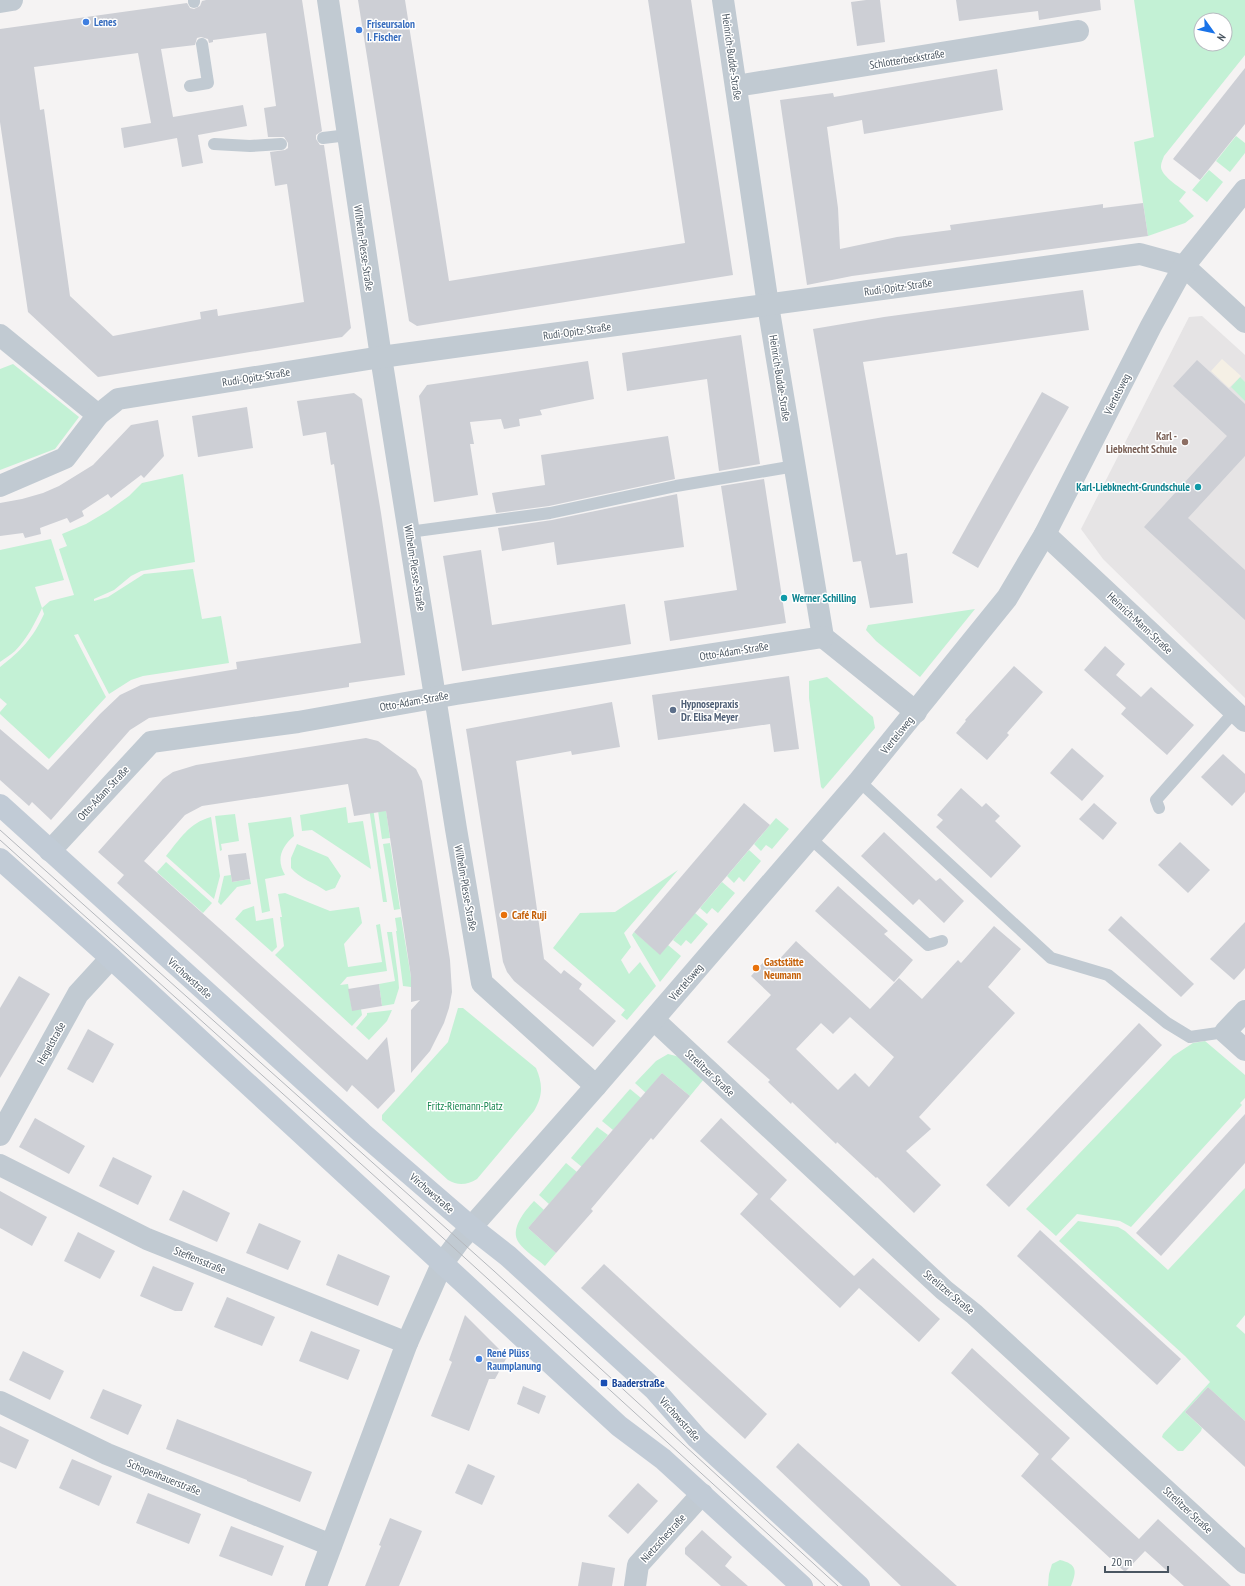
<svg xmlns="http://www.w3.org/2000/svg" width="1245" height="1586" font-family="'PT Sans Narrow',sans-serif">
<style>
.education{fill:#e6e4e5}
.green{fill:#c3f1d5;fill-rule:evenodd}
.sand{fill:#f5f0e5}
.building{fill:#cdcfd5;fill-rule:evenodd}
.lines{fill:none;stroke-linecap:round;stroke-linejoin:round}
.service{stroke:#c1cad2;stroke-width:12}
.minor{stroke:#c1cad2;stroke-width:22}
.secondary{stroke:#c1cbd6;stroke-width:22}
.tram{stroke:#b5b8bd;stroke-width:1}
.shop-dot{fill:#3f7fe0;stroke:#fff;stroke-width:1.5}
.education-dot{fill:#8d6e63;stroke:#fff;stroke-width:1.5}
.culture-dot{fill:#0f9aa8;stroke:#fff;stroke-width:1.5}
.service-dot{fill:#5c6f8a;stroke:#fff;stroke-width:1.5}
.food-dot{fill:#e8710a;stroke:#fff;stroke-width:1.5}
.transit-dot{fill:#1a4fb4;stroke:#fff;stroke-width:1.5}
.labels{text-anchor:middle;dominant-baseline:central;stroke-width:3;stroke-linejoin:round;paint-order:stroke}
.shop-label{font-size:11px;font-weight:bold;fill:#366cbe;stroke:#fff;text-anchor:start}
.street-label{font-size:11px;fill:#4a5661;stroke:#fff}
.education-label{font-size:11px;font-weight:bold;fill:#785e54;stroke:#fff;text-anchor:end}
.culture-label{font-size:11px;font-weight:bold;fill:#0d838f;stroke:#fff;text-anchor:end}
.service-label{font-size:11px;font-weight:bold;fill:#4e5e75;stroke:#fff;text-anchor:start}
.food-label{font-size:11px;font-weight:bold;fill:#c56008;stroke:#fff;text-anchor:start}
.park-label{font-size:11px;fill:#17864f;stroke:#fff}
.transit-label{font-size:11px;font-weight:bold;fill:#164399;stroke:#fff;text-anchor:start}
</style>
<rect width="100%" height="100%" fill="#f5f3f3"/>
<path class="education" d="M1202 316 1245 355V698L1103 559 1081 529 1189 317Z"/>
<g class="green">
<path d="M1134 0H1245V55L1164 156C1163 159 1161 163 1161 166 1160 175 1179 187 1186 192L1179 201 1194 216 1185 223 1148 236 1134 142 1154 137ZM1201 20H1225V44H1201Z"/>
<path d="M1236 136 1245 143V153L1230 172 1216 161Z"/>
<path d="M1209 170 1223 182 1207 202 1192 190Z"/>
<path d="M13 364 79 417 55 449 0 470V369Z"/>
<path d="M1240 377 1245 382V401L1231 387Z"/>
<path d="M183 474 195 562 141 571 131 576 114 590 94 599V601L108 597 144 574 193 569 202 619 221 616 229 663 143 676 131 680 109 694 78 634 74 635 106 697 49 759 0 714V712L7 704 0 698V667C21 651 33 638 44 614L42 608C35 623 27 639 15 651 11 655 5 658 0 662V550L51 539 64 580 35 587 42 608 50 601 74 595 59 549 67 546 62 534 86 524 108 511 129 496 142 483Z"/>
<path d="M975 609 920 677 876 641 866 630 868 625Z"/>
<path d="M827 677 873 717 875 728 823 789 821 787 809 698V681Z"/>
<path d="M383 790 390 838 382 839 376 797Z"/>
<path d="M368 801H372L387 902H383Z"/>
<path d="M346 807 348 823 363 821 371 869 312 830 302 831 300 815Z"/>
<path d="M235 814 239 841 221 844 222 850 220 851 215 816Z"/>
<path d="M211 817 220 876 214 899 166 856C180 839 189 823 211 817Z"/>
<path d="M291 817 294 836C281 847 276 860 285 875L265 879 270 911 262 913 248 823Z"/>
<path d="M776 818 789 829 772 849 766 845 761 851 754 844Z"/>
<path d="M390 843 400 909 394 910 383 844Z"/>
<path d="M297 844 328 857 341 876 335 888 326 891C315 883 300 879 291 868V858Z"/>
<path d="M749 850 761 861 744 882 739 877 734 883 727 876Z"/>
<path d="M166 862 212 903 203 913 157 872Z"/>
<path d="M678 870 624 933 631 947 621 960 629 974 640 962 656 986 627 1020 621 1015 625 1010 553 948 580 913 615 912Z"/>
<path d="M231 875 232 882 250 879 251 884 237 887 221 905 218 902 224 876Z"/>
<path d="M722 882 735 893 718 913 712 908 707 914 700 908Z"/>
<path d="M285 893 330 911 359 907 362 923 344 944 348 967 382 962 376 925 380 924 387 971 347 977 340 985 348 984 352 1010 361 1009 362 1015 352 1026 275 955 284 946 280 917H282L278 894Z"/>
<path d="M254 906 256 921 273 918 277 947 272 952 235 919 243 910Z"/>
<path d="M695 913 708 924 691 944 686 940 681 946 673 940Z"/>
<path d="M401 917 411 977V987L403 986 396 931H397L395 918Z"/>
<path d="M387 932H392L398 976 399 988 394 1004 382 1006 379 984 395 981Z"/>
<path d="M634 932 660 954 668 945 681 956 660 982 632 935Z"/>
<path d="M458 1008H463L536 1068C543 1084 543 1096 534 1111L477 1179C467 1185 458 1186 448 1180L382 1120V1115L448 1042Z"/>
<path d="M392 1010 387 1021 369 1040 356 1028 367 1015V1013Z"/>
<path d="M1205 1041 1245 1075V1098L1240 1103 1242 1105 1131 1227 1120 1221 1077 1214 1056 1236 1026 1209 1173 1056 1193 1043Z"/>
<path d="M668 1054 680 1057 704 1079 690 1096 662 1073 646 1093 635 1083 656 1061Z"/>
<path d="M630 1089 641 1098 613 1130 602 1121Z"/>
<path d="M597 1127 608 1135 582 1167 571 1158Z"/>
<path d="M566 1163 577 1172 549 1204 539 1195Z"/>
<path d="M1245 1188V1315L1236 1326 1245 1334V1421L1208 1387 1185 1412 1202 1428 1201 1431 1183 1451H1178L1162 1437 1163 1434 1210 1382 1185 1356 1059 1241 1078 1221 1118 1227 1125 1231 1168 1270Z"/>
<path d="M534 1201 544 1210 528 1228 556 1253 545 1266C537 1259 525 1251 519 1243 509 1229 525 1211 534 1201Z"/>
<path d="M1060 1560C1077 1564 1077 1571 1071 1586H1048L1049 1574 1052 1564Z"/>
</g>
<path class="sand" d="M1222 359 1241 376 1229 388 1211 371Z"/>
<g class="building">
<path d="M206 0H302L322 131 316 135V139L320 145H324L351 328 342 337 98 377 28 312 0 122V29L187 3 190 8 194 9 200 6 202 1ZM266 33 276 106 264 108 268 137H284L288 143V148L285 150 270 152 275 186 287 184 304 302 218 316 217 309 200 312 201 319 113 336 70 296 44 109 40 110 34 67 138 53 151 123 121 128 124 148 177 138 182 167 203 163 198 135 247 126 243 105 173 117 161 49 195 45 197 38 201 37 208 39 209 43 213 42V40Z"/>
<path d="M358 0H405L449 281 685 243 648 0H691L733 275 417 326 409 321Z"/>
<path d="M866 0H880L885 42 857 46 851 2Z"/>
<path d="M956 0H1100L1101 10 1039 20 1038 11 959 21Z"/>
<path d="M1245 68V124L1200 180 1173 159Z"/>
<path d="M997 69 1003 110 864 134 862 120 827 127 838 208 840 249 897 237 951 230 950 225 1103 204V208L1143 203 1148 236 852 276 807 285 780 100 833 93 834 97Z"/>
<path d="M1083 290 1089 330 863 362 896 555 907 553 913 603 870 608 861 561 853 562 813 329 884 317Z"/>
<path d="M741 335 760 464 719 471 707 379 627 391 622 353Z"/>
<path d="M1197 360 1245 404V456L1188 518 1245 570V620L1144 527 1227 436 1173 386Z"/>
<path d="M588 361 594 399 540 410 542 415 519 419 520 426 504 429 501 419 470 422 474 444H470L478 495 434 502 419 396 427 385Z"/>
<path d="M1042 392 1069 407 978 568 952 553Z"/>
<path d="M354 393 362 399 381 513 405 675 349 683V687L149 718 130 730 51 820 32 802 29 806 0 780V729L48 770 100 714 120 695 141 685 237 669 236 662 361 643 334 464 331 465 326 432 303 436 297 401Z"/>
<path d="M247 407 253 448 198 457 192 416Z"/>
<path d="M158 420 164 456 144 478 141 475 111 498 108 494 82 511 84 516 70 523 67 518 40 528 41 534 25 538 23 533 0 536V503L22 499 43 493 59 486 93 465 131 425Z"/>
<path d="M668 436 675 479 549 506 496 513 492 493 545 485 541 455Z"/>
<path d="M764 479 786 623 670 641 664 601 737 590 721 486Z"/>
<path d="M677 494 684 547 557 565 554 542 502 551 498 528 552 520Z"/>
<path d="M481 550 492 625 625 604 631 644 462 671 443 556Z"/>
<path d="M1105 646 1125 664 1116 675 1141 697 1151 687 1194 725 1167 755 1121 714 1126 708 1084 670Z"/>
<path d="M1014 666 1043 692 1007 733 1009 735 987 760 956 733 966 721 965 720Z"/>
<path d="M789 676 799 749 774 752 770 724 658 740 652 695Z"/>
<path d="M612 702 620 747 572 755 571 751 516 761 544 959 561 974 564 970 582 984 579 989 616 1021 593 1047 514 981 507 972 503 962 466 729Z"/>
<path d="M366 738 378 741 416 769 422 781 450 960 452 992 449 1008 444 1023 430 1051 411 1073V1010L420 1000 411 1002V977L386 811 354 816 348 784 202 806 185 815 144 861 367 1060 387 1037 395 1091 378 1109 352 1085 347 1092 201 958 117 883 124 875 98 852 163 779 173 772 196 765Z"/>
<path d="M1072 748 1104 776 1082 801 1050 773Z"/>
<path d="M1223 754 1245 774V792L1232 806 1201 777Z"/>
<path d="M961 788 982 807 986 803 1000 816 995 821 1021 846 991 878 936 827 943 820 937 815Z"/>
<path d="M744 803 770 825 660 955 634 932Z"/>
<path d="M1094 803 1117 823 1103 840 1079 819Z"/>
<path d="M884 832 936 881 940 878 964 901 944 923 919 899 913 905 861 856Z"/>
<path d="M1180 842 1210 870 1188 893 1158 865Z"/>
<path d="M246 853 250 879 232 882 228 855Z"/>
<path d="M838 886 888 931 884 934 913 960 894 982 815 911Z"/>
<path d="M1121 916 1194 984 1181 997 1108 930Z"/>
<path d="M1245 922V968L1234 980 1210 959Z"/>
<path d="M994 926 1021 949 988 987 1015 1013 919 1117 931 1129 906 1151 941 1185 914 1213 877 1177 876 1178 837 1142 836 1144 792 1102 791 1104 768 1082 770 1080 727 1042 771 995 751 976 767 958 774 965 796 941 870 1009 899 978 922 999 958 960 961 963ZM850 1017 894 1057 869 1087 855 1073 838 1090 796 1049 821 1023 833 1034Z"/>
<path d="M19 976 50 994 0 1078V1008Z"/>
<path d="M379 984 382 1006 352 1011 348 989Z"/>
<path d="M1139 1023 1162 1045 1009 1207 986 1185Z"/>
<path d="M88 1029 114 1044 93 1083 67 1069Z"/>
<path d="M662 1073 690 1096 653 1140 651 1138 591 1209 593 1211 556 1253 528 1228Z"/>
<path d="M1245 1114V1163L1161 1256 1136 1233Z"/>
<path d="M35 1118 85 1146 69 1174 19 1147Z"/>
<path d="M721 1118 787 1180 770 1199 854 1276 873 1258 940 1319 919 1342 859 1288 840 1308 740 1214 758 1194 700 1141Z"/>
<path d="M113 1157 152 1176 138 1205 99 1186Z"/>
<path d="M183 1190 230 1213 217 1242 169 1220Z"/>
<path d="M0 1191 47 1217 32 1246 0 1228Z"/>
<path d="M259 1223 301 1241 288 1270 246 1253Z"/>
<path d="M1040 1230 1181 1359 1157 1385 1017 1256Z"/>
<path d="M78 1232 115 1251 100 1279 64 1261Z"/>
<path d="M338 1254 390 1276 378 1306 326 1285Z"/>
<path d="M604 1264 767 1414 745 1439 581 1288Z"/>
<path d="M153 1266 194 1283 182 1311H175L140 1296Z"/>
<path d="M227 1297 275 1317 262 1346 214 1327Z"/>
<path d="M465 1315 507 1357 495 1379H489L469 1431 431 1416 452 1362 449 1360Z"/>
<path d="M311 1331 360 1350 348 1380 299 1361Z"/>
<path d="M972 1348 1070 1438 1051 1459 1139 1539 1158 1519 1231 1586H1184L1145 1551 1125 1572 1021 1476 1039 1454 951 1373Z"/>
<path d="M23 1351 64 1371 50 1400 9 1380Z"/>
<path d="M523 1386 546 1396 539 1414 517 1404Z"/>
<path d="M1208 1387 1245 1421V1467L1185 1412Z"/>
<path d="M103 1389 142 1405 128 1435 90 1418Z"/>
<path d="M177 1419 312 1472 300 1502 247 1481V1480L166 1449Z"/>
<path d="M0 1426 29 1440 16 1469 0 1462Z"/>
<path d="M798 1443 957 1586H901L776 1467Z"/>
<path d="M72 1459 112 1476 99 1506 59 1488Z"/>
<path d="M468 1464 495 1476 482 1505 455 1493Z"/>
<path d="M638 1483 658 1501 628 1534 608 1516Z"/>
<path d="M148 1493 201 1514 189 1544 136 1523Z"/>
<path d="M390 1518 422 1531 399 1586H365L381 1546 379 1545Z"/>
<path d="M231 1526 284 1546 272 1576 219 1556Z"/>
<path d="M702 1530 732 1557 725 1566 748 1586H721L685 1554V1548Z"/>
<path d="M582 1562 615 1568 612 1586H578Z"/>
</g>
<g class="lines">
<g class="service">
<path d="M194 0V2"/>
<path d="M190 86 208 83 202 44"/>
<path d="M323 138 348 135"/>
<path d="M214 144 250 146 281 144"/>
<path d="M409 532 550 513 676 486 795 466"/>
<path d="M859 781 1051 958 1108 975 1167 1023 1190 1037 1225 1032"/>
<path d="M1159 808 1156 800 1235 711"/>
<path d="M810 838 928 945 942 941"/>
</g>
<g class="minor">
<path d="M328 0 381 357 456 829 482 983 596 1086"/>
<path d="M723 0 768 305 823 637 916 712"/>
<path d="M0 2 12 0"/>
<path d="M736 86 1078 31"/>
<path d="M0 335 98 415"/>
<path d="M0 486 65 458 98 415 118 399 381 357 1140 254 1184 266 1245 322"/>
<path d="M1045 534 1245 721"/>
<path d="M50 851 151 742 298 722 456 694 823 637"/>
<path d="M1245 1011 1225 1032 1245 1050"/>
<path d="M654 1020 944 1290 974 1314 1245 1563"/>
<path d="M0 1135 78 994 111 958"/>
<path d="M0 1165 147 1239 407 1343"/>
<path d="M0 1402 107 1454 331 1545"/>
<path d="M316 1586 407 1343 442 1264 459 1241 482 1215 596 1086 859 781 1007 598 1045 534 1151 326 1184 266 1245 190"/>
<path d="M635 1586 638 1565 702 1494"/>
</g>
<g class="secondary">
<path d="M0 805 362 1133 471 1227 508 1256 654 1389 697 1438 859 1586"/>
<path d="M0 859 111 958 619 1426 663 1459 802 1586"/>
</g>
<g class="tram">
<path d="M0 830 494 1271 838 1586"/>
<path d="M0 840 409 1207 825 1586"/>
</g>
</g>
<g class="shop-dot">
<circle cx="86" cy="22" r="4"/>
<circle cx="359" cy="30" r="4"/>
<circle cx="479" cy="1359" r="4"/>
</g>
<circle class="education-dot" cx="1185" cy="442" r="4"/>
<g class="culture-dot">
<circle cx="1198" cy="487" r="4"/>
<circle cx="784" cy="598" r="4"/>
</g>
<circle class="service-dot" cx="673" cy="710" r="4"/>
<g class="food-dot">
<circle cx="504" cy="915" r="4"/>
<circle cx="756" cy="968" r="4"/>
</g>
<rect class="transit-dot" x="600" y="1379" width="8" height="8" rx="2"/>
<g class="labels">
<g class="shop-label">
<text x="94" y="22">Lenes</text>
<text x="367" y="24">Friseursalon<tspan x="367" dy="13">I. Fischer</tspan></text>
<text x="487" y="1353">René Plüss<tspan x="487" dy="13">Raumplanung</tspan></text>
</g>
<g class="street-label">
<text transform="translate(732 57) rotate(82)">Heinrich-Budde-Straße</text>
<text transform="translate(907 59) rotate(-9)">Schlotterbeckstraße</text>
<text transform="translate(364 248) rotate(82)">Wilhelm-Plesse-Straße</text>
<text transform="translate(898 287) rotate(-8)">Rudi-Opitz-Straße</text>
<text transform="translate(577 331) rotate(-8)">Rudi-Opitz-Straße</text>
<text transform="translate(256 377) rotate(-9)">Rudi-Opitz-Straße</text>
<text transform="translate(780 378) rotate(81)">Heinrich-Budde-Straße</text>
<text transform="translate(1117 394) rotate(-63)">Viertelsweg</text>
<text transform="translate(415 568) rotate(81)">Wilhelm-Plesse-Straße</text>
<text transform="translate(1140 623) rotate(43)">Heinrich-Mann-Straße</text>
<text transform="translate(734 651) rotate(-9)">Otto-Adam-Straße</text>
<text transform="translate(414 701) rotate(-10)">Otto-Adam-Straße</text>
<text transform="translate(897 735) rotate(-51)">Viertelsweg</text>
<text transform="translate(103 793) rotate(-47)">Otto-Adam-Straße</text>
<text transform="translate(466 888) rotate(80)">Wilhelm-Plesse-Straße</text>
<text transform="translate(190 978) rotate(42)">Virchowstraße</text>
<text transform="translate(686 982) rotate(-49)">Viertelsweg</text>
<text transform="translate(51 1043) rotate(-61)">Hegelstraße</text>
<text transform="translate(710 1073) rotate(43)">Strelitzer Straße</text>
<text transform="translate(432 1193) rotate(41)">Virchowstraße</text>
<text transform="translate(200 1260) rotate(22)">Steffensstraße</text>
<text transform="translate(949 1292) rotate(40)">Strelitzer Straße</text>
<text transform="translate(680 1419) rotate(48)">Virchowstraße</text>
<text transform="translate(164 1477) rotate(22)">Schopenhauerstraße</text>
<text transform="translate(1188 1510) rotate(43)">Strelitzer Straße</text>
<text transform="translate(663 1538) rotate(-48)">Nietzschestraße</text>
</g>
<g class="education-label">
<text x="1177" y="436">Karl -<tspan x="1177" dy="13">Liebknecht Schule</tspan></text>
</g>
<g class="culture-label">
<text x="1190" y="487">Karl-Liebknecht-Grundschule</text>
<text x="792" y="598" text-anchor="start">Werner Schilling</text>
</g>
<g class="service-label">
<text x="681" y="704">Hypnosepraxis<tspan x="681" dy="13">Dr. Elisa Meyer</tspan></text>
</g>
<g class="food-label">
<text x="512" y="915">Café Ruji</text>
<text x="764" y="962">Gaststätte<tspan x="764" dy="13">Neumann</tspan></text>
</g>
<g class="park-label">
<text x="465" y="1106">Fritz-Riemann-Platz</text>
</g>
<g class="transit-label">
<text x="612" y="1383">Baaderstraße</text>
</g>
</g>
<g transform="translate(1213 32) rotate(123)"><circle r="19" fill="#ffffff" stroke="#b7bbc0"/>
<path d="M0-3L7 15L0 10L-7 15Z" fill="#1a73e8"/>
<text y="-6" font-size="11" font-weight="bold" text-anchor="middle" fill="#4a5661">N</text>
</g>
<path d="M1105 1566v6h63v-6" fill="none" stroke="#4a5661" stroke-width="2"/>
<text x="1111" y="1566" font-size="12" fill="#4a5661" stroke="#ffffff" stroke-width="3" paint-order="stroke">20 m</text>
</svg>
